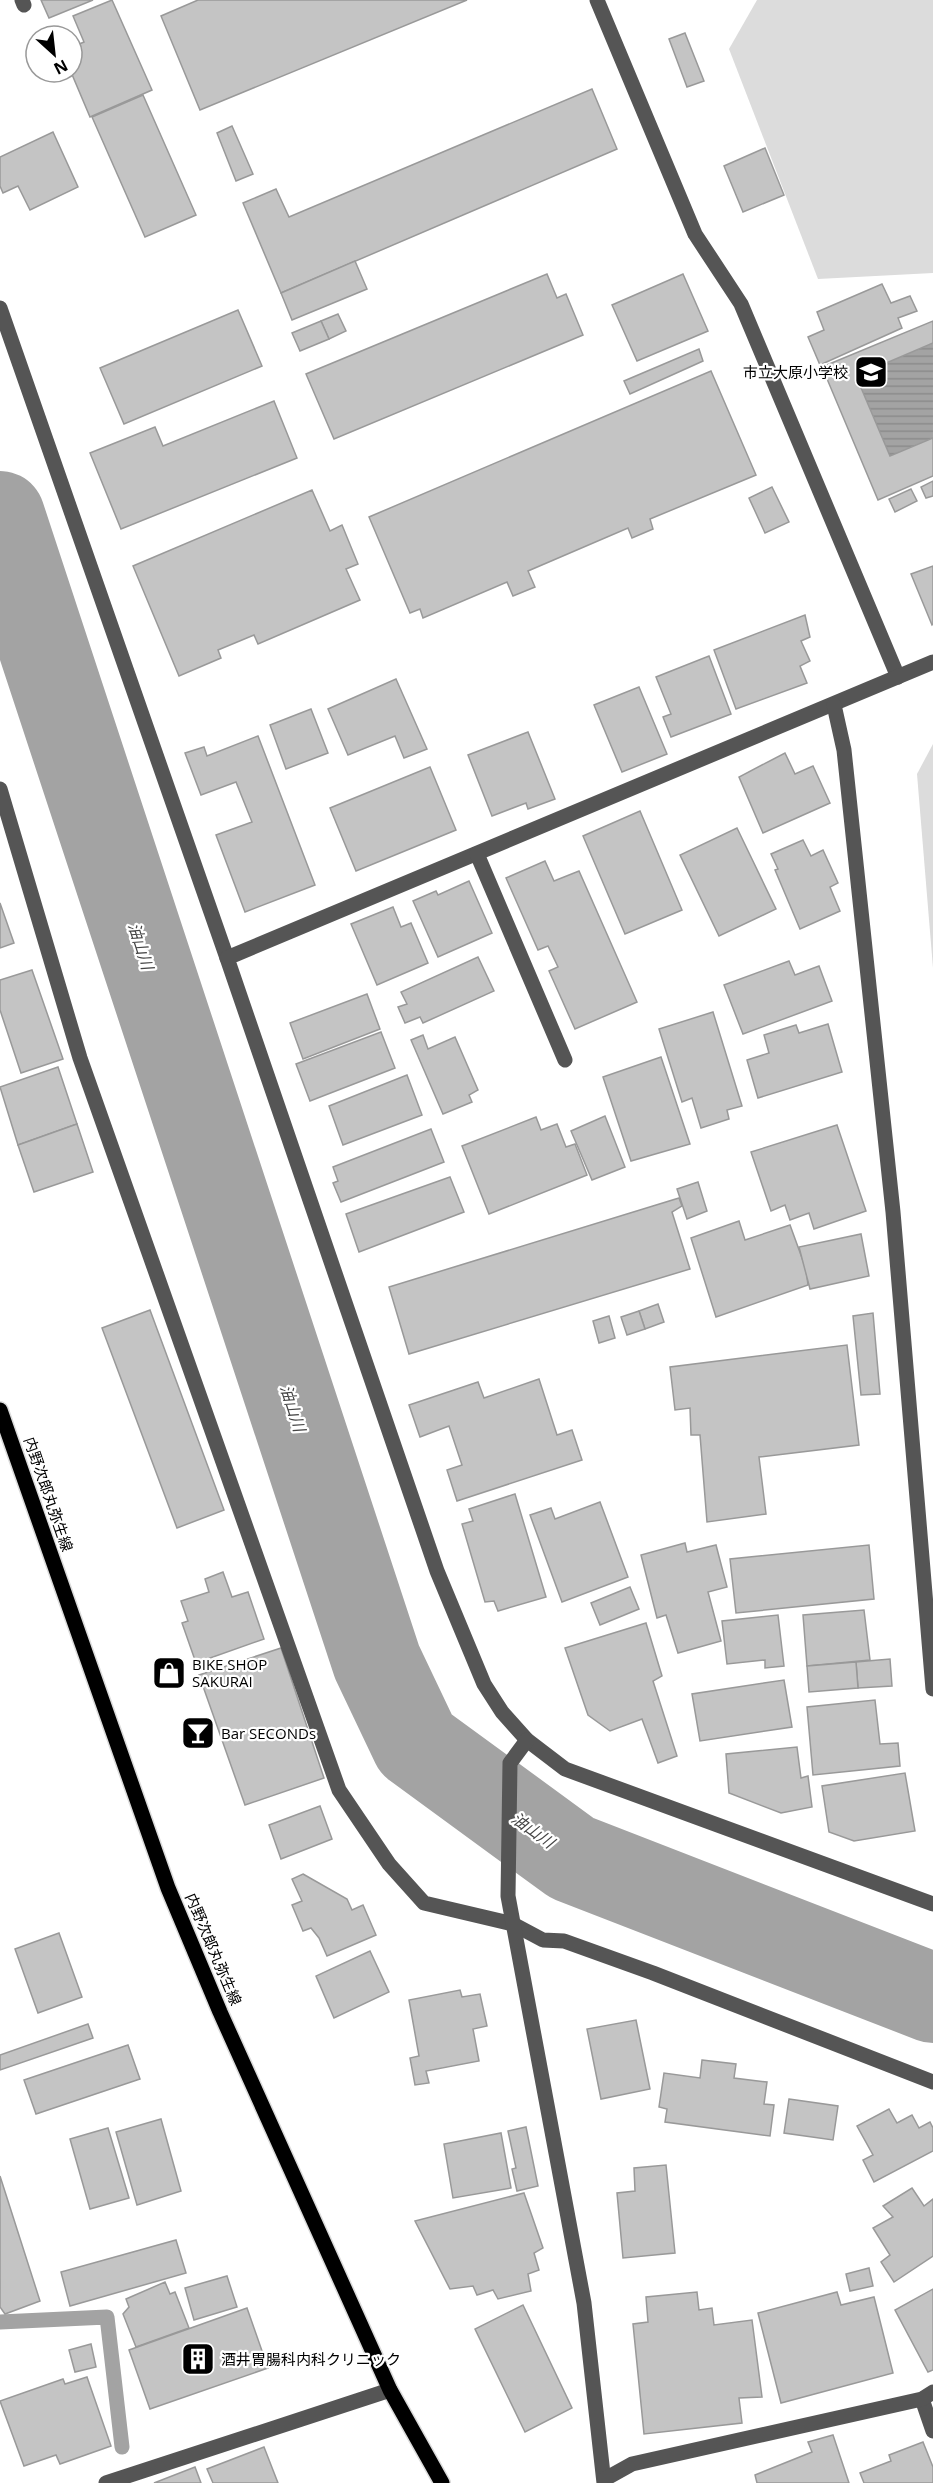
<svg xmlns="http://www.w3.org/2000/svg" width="933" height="2483" font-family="'Open Sans','Noto Sans JP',sans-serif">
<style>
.grass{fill:#dcdcdc}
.water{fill:url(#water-rules)}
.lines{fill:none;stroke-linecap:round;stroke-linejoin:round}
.stream{stroke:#a3a3a3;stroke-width:15}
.river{stroke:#a3a3a3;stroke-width:90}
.building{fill:#c4c4c4;stroke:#999;stroke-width:1.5}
.major-casing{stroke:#dbdbdb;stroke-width:18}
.minor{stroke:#555;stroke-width:15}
.major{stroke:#000;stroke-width:15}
.labels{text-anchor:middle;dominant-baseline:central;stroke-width:4.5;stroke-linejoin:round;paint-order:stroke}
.poi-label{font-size:15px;fill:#000;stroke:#fff;text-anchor:start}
.street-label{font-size:15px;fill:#000;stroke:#fff}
.water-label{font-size:16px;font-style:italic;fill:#444;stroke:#fff}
</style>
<defs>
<pattern id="water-rules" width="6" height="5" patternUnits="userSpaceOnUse" patternTransform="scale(1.5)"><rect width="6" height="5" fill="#a3a3a3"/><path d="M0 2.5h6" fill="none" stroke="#8b8b8b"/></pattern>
</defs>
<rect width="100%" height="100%" fill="#fff"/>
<g class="grass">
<path d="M757 0H933V273L818 279 729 49Z"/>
<path d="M933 744V968L917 774Z"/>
</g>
<path class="water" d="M933 343V438L890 456 856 376Z"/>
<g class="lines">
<path class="stream" d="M0 2322 107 2317 122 2447"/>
<path class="river" d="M0 516 377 1662 416 1744 572 1858 933 1998"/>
</g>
<g class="building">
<path d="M41 0H93L49 18Z"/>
<path d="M112 0 152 90 90 117 71 72 72 47 84 42 73 16Z"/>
<path d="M198 0H467L200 110 161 16Z"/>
<path d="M685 33 704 81 687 87 669 39Z"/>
<path d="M592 89 617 149 281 293 243 203 276 189 289 217Z"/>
<path d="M143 95 196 215 145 237 92 117Z"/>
<path d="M232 126 253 174 236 181 217 133Z"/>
<path d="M53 132 78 187 30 210 18 186 3 193 0 186V157Z"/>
<path d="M765 148 784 195 743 212 724 166Z"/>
<path d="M355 261 367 289 292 320 281 293Z"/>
<path d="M547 274 557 298 566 294 583 335 334 439 306 374Z"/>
<path d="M683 274 708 331 637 361 612 305Z"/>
<path d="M882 284 891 303 910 296 917 311 898 318 902 328 820 365 808 337 824 330 817 312Z"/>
<path d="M238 310 262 366 124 424 100 368Z"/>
<path d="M338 314 346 331 329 339 321 321Z"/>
<path d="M321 321 329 339 300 351 292 333Z"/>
<path d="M933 321V343L856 376 890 456 933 438V476L878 500 822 367Z"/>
<path d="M699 349 703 361 630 394 624 381Z"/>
<path d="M711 371 756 475 650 519 653 529 632 538 628 528 528 571 535 587 513 596 507 582 423 618 420 609 410 613 369 517Z"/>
<path d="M274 401 297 458 121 529 90 453 155 427 163 446Z"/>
<path d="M933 481V496L926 498 921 487Z"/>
<path d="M772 487 789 522 765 533 749 498Z"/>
<path d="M911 489 917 501 895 512 889 499Z"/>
<path d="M312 490 330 531 342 525 358 564 346 569 360 600 258 644 254 635 218 650 221 658 179 676 133 566Z"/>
<path d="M933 566V624L932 625 911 574Z"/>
<path d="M805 615 810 637 801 641 810 661 800 666 807 683 736 709 714 650Z"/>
<path d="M709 656 731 714 671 737 663 717 671 714 656 677Z"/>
<path d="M396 679 427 749 404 758 395 736 348 755 328 709Z"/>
<path d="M639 687 667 754 622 772 594 705Z"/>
<path d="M311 709 328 753 286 769 270 725Z"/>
<path d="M528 732 555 799 528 809 526 803 492 816 468 755Z"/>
<path d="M258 736 315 885 245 912 216 835 252 822 236 782 201 795 185 753 204 747 207 756Z"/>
<path d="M785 753 795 774 813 766 830 803 763 833 739 777Z"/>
<path d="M430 767 456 830 356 871 330 808Z"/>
<path d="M640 811 682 910 625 934 583 836Z"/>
<path d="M737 828 776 909 719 936 680 855Z"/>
<path d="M803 840 811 856 823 850 838 883 830 887 840 911 800 929 775 870 778 869 771 854Z"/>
<path d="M545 861 554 881 579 871 637 1002 575 1029 549 971 558 967 548 946 538 950 506 878Z"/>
<path d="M469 881 492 933 438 957 413 901 436 891 438 895Z"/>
<path d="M0 903 14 943 0 948Z"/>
<path d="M393 907 401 927 411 923 428 963 377 985 351 924Z"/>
<path d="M478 957 494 991 423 1023 420 1017 405 1023 398 1007 407 1004 401 992Z"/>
<path d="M789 961 795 975 819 966 832 1001 743 1034 724 985Z"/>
<path d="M32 970 63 1059 21 1073 0 1010V980Z"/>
<path d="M367 994 380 1029 303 1059 290 1023Z"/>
<path d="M713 1012 742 1106 727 1110 729 1119 701 1128 692 1098 682 1102 659 1029Z"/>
<path d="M828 1024 842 1072 758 1098 747 1060 769 1053 764 1035 796 1025 799 1033Z"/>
<path d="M381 1032 395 1068 310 1101 296 1064Z"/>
<path d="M423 1035 428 1049 455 1037 478 1090 469 1095 472 1102 443 1114 411 1040Z"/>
<path d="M661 1057 690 1144 631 1161 603 1077Z"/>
<path d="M58 1067 77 1124 18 1145 0 1087Z"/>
<path d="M407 1075 422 1115 343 1145 329 1106Z"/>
<path d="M605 1116 625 1167 592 1180 571 1131Z"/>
<path d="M536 1117 541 1130 557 1124 566 1147 575 1144 587 1175 489 1214 462 1146Z"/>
<path d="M77 1124 93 1172 34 1192 18 1145Z"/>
<path d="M837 1125 866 1211 814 1229 809 1213 790 1220 785 1205 771 1211 751 1152Z"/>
<path d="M431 1129 444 1162 341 1202 333 1183 338 1181 333 1167Z"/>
<path d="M450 1177 464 1212 359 1252 346 1214Z"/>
<path d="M698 1182 707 1211 687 1219 677 1189Z"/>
<path d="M679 1198 682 1206 672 1212 690 1269 409 1354 389 1287Z"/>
<path d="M739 1221 745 1240 790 1225 806 1269 808 1285 716 1317 691 1238Z"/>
<path d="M861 1234 869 1276 810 1289 799 1247Z"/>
<path d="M658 1304 664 1322 645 1329 639 1311Z"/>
<path d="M150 1310 224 1510 177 1528 102 1328Z"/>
<path d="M639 1311 645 1329 627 1335 621 1317Z"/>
<path d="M873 1313 880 1394 861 1395 853 1316Z"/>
<path d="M609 1316 615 1338 599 1343 593 1321Z"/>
<path d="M847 1345 859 1445 759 1457 766 1514 707 1522 700 1435H691L690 1408 675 1410 670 1367Z"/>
<path d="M539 1379 557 1435 572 1430 582 1460 457 1501 447 1470 462 1465 449 1426 420 1437 409 1405 478 1382 484 1398Z"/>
<path d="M515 1494 546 1597 498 1611 494 1601 485 1602 462 1524 473 1521 469 1509Z"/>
<path d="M600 1502 628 1577 562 1602 530 1515 551 1508 555 1519Z"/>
<path d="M685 1543 687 1552 716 1545 727 1587 708 1592 721 1641 678 1653 666 1615 657 1618 641 1555Z"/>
<path d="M869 1545 874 1599 736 1613 730 1559Z"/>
<path d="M223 1572 232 1597 248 1592 264 1639 196 1663 182 1623 188 1621 181 1601 209 1592 205 1579Z"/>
<path d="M630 1587 639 1609 600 1625 591 1603Z"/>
<path d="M864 1610 870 1660 807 1666 803 1615Z"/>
<path d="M778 1615 784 1666 765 1668V1660L727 1664 722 1621Z"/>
<path d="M646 1623 662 1676 653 1681 677 1756 658 1763 642 1719 610 1731 588 1715 565 1648Z"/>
<path d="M281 1648 324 1778 245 1805 199 1675Z"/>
<path d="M890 1659 892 1686 858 1688 856 1662Z"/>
<path d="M856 1662 858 1688 809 1692 807 1666Z"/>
<path d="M784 1680 792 1727 700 1741 692 1694Z"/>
<path d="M875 1700 880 1744 898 1743 900 1766 813 1775 807 1707Z"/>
<path d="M797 1747 801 1778 808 1776 812 1807 781 1813 729 1793 726 1754Z"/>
<path d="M905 1773 915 1831 854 1841 829 1832 822 1786Z"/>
<path d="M320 1806 332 1839 281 1859 269 1825Z"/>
<path d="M303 1874 347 1899 352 1910 363 1905 376 1935 327 1956 319 1938 311 1928 303 1931 292 1905 302 1901 292 1879Z"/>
<path d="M59 1933 82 1997 38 2013 15 1949Z"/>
<path d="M370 1951 389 1992 334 2018 316 1976Z"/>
<path d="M460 1990 462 1997 480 1994 487 2026 473 2029 479 2061 426 2071 429 2083 415 2085 410 2058 419 2056 409 2000Z"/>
<path d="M636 2020 650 2089 601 2099 587 2029Z"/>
<path d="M88 2024 93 2038 0 2070V2055Z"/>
<path d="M128 2045 140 2079 36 2114 24 2080Z"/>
<path d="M702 2060 736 2064 734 2078 767 2082 764 2104 774 2105 770 2136 665 2122 667 2109 659 2107 664 2073 700 2078Z"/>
<path d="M789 2099 838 2106 833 2140 784 2133Z"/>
<path d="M889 2109 897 2123 912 2115 919 2128 930 2122 933 2128V2151L874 2182 863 2160 873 2155 857 2126Z"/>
<path d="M161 2119 181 2191 137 2205 116 2132Z"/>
<path d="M526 2127 538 2186 517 2191 512 2169 516 2168 508 2131Z"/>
<path d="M108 2128 129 2198 90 2209 70 2139Z"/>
<path d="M501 2133 511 2188 453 2198 444 2144Z"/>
<path d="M666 2165 675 2253 623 2258 617 2193 635 2191 634 2168Z"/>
<path d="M0 2176 40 2301 5 2314 0 2307Z"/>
<path d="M912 2188 924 2206 933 2199V2256L894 2282 881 2262 890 2255 873 2228 893 2217 883 2206Z"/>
<path d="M524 2193 543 2248 534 2253 539 2270 528 2274 531 2291 498 2299 493 2290 477 2295 473 2286 450 2289 415 2221Z"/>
<path d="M176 2240 186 2273 70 2306 61 2272Z"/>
<path d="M869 2268 873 2286 850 2291 846 2274Z"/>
<path d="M227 2276 237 2307 194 2320 185 2288Z"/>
<path d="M165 2282 170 2294 175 2292 189 2328 136 2347 123 2314 129 2307 126 2299Z"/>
<path d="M933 2289V2370L928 2372 895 2310Z"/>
<path d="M697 2292 699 2310 712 2308 714 2325 752 2320 762 2397 739 2398 742 2423 644 2434 633 2324 648 2322 646 2297Z"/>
<path d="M837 2292 841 2305 874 2297 893 2373 781 2403 758 2313Z"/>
<path d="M523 2305 572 2408 525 2432 475 2329Z"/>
<path d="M247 2308 268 2368 150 2409 129 2350Z"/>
<path d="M91 2344 96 2367 75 2372 69 2350Z"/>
<path d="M87 2377 111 2446 60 2464 56 2455 24 2466 0 2401 63 2379 65 2384Z"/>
<path d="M833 2435 849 2483H757L755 2475 812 2452 808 2442Z"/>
<path d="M923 2442 933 2467V2483H864L860 2473 891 2461 889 2455Z"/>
<path d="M264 2447 278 2483H213L207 2469Z"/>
<path d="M195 2467 201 2483H154Z"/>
</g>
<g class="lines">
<g class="major-casing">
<path id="major" d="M0 1410 168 1888 220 2012 390 2390 442 2483"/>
</g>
<g class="minor">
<path d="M22 0 24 5"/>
<path d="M597 0 695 234 741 304 898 677"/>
<path d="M0 308 227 958"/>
<path d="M933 662 227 958 437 1571 484 1684 502 1712 527 1740 565 1769 933 1904"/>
<path d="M834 705 844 750 893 1212 933 1689"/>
<path d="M0 789 80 1058 339 1790 389 1864 424 1903 513 1924 543 1940 564 1941 653 1973 933 2082"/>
<path d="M477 854 565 1060"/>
<path d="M527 1740 510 1763 508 1896 584 2303 604 2483"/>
<path d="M922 2399 933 2431"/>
<path d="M605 2479 632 2464 922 2399 933 2392"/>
<path d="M106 2483 390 2390"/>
</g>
<use href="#major" class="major"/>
</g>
<defs>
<g id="school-square" transform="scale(1.725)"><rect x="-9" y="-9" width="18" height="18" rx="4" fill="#000" stroke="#fff"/><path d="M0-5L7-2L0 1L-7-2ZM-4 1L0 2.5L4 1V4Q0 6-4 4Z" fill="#fff"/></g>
<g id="shop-square" transform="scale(1.725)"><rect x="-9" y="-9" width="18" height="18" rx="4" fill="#000" stroke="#fff"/><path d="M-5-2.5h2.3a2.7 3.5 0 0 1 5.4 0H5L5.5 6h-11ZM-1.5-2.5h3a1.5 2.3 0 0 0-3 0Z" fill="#fff"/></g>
<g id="bar-square" transform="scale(1.725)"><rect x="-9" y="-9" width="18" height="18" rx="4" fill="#000" stroke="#fff"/><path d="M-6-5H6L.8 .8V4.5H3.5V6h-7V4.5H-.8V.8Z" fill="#fff"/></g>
<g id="building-square" transform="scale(1.725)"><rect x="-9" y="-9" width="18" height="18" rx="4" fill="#000" stroke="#fff"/><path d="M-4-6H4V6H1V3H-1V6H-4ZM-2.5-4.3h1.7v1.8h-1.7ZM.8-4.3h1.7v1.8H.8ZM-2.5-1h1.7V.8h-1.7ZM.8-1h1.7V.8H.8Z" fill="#fff"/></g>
</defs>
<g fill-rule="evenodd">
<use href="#school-square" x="871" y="372"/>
<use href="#shop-square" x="169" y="1673"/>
<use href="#bar-square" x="198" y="1733"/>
<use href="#building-square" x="198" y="2359"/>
</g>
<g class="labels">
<g class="poi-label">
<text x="848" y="372" text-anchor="end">市立大原小学校</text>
<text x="192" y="1664">BIKE SHOP<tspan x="192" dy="17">SAKURAI</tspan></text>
<text x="221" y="1733">Bar SECONDs</text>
<text x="221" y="2359">酒井胃腸科内科クリニック</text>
</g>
<g class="street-label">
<text transform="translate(49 1494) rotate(71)">内野次郎丸弥生線</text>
<text transform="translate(214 1949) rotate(67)">内野次郎丸弥生線</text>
</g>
<g class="water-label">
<text transform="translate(141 946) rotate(72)">油山川</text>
<text transform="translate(293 1408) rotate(72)">油山川</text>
<text transform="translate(533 1830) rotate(36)">油山川</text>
</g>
</g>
<g transform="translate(54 54) rotate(153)"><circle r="28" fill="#ffffff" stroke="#999999" stroke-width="1.5"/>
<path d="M0-4.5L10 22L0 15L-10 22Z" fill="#000000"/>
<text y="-9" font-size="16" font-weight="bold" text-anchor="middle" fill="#000000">N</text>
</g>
</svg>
